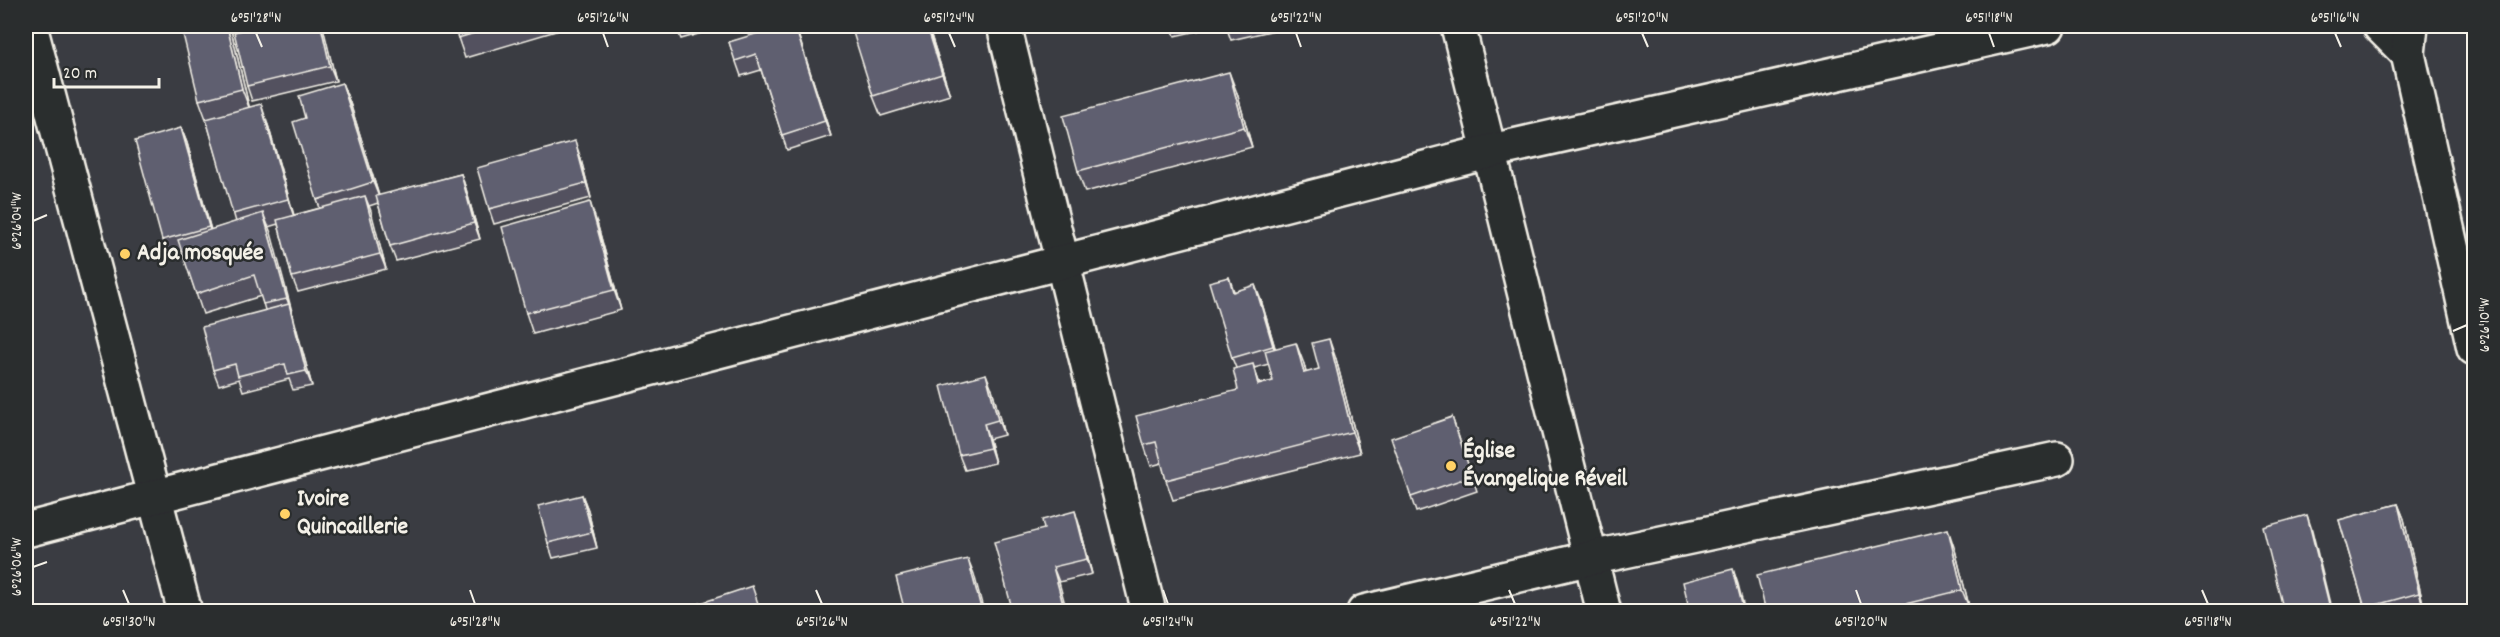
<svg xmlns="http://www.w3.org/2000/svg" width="2500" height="637" font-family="Dekko,sans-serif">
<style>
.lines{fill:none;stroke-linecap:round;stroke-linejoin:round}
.minor-casing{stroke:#f4f1e8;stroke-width:38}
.minor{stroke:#2a2d2e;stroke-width:33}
.wall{fill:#52515f;stroke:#f4f1e8;stroke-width:1.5;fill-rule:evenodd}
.shaded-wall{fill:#42424e;stroke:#f4f1e8;stroke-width:1.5}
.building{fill:#5f5e6f;stroke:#f4f1e8;stroke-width:1.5}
.ticks{fill:none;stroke:#f4f1e8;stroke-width:2}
.poi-dot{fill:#ffd166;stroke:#2a2d2e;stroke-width:2}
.labels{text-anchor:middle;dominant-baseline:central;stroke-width:5;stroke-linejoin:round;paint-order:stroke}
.poi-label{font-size:24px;font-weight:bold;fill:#f4f1e8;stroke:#2a2d2e;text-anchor:start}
.neatline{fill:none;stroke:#f4f1e8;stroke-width:2}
.ticks-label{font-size:15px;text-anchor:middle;fill:#f4f1e8}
</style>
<rect width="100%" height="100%" fill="#3a3c42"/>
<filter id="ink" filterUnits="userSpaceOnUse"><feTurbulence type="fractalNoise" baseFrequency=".0167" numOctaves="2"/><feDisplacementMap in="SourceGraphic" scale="12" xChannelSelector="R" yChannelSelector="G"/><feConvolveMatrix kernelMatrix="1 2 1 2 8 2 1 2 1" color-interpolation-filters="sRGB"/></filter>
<g filter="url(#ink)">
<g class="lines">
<g class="minor-casing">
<g id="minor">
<path d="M30 26 185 612"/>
<path d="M1004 26 1149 612"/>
<path d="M1458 26 1604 612"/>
<path d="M2380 26 2408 54"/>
<path d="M2411 26 2408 54 2474 348"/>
<path d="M26 530 1491 151 2048 26"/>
<path d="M1364 612 1591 558 2057 459"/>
</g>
</g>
<use href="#minor" class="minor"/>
</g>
<g class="wall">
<path d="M230 26 249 107 268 125 294 215 320 208 317 200 305 118 342 83 350 103 379 196 461 174 466 189 480 239 396 261 390 246 378 203 369 206 386 269 298 292 292 277 278 224 268 227 312 386 293 390 289 379 243 391 239 379 219 385 213 370 265 310 261 296 203 314 182 251 168 255 162 240 181 128 187 143 211 230 236 222 206 119 199 100Z"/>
<path d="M322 26 336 81 252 101 247 86Z"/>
<path d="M454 26H565L566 28 465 58Z"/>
<path d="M676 26H726L681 39Z"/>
<path d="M795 26 831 136 787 150 761 70 741 76 729 42Z"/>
<path d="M928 26 950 95 881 116 873 96Z"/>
<path d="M1171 26H1219L1175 36Z"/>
<path d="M1226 26H1292L1231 40Z"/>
<path d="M1237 93 1252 147 1085 192 1078 171Z"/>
<path d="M580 156 591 198 494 224 489 209Z"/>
<path d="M597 223 621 310 533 334 526 313Z"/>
<path d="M1229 277 1234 291 1261 300 1275 348 1304 364 1306 373 1319 369 1336 359 1360 453 1173 500 1166 480 1162 463 1151 466 1144 445 1238 390 1236 368 1232 358ZM1269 364 1273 381 1260 384 1254 368Z"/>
<path d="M992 389 1004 435 989 439 995 463 965 470 959 455Z"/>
<path d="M1452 417 1477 491 1416 512 1411 497Z"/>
<path d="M582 495 588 510 597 548 553 558 548 543Z"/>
<path d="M2398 504 2404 519 2424 608 2411 612H2366L2339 520Z"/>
<path d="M1080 527 1092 574 1059 582 1013 612Z"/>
<path d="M1955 550 1970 610 1965 612H1766Z"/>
</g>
<g class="shaded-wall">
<path d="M227 26H230L250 110 242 89Z"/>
<path d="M321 26H322L323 27 336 81 330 66Z"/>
<path d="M795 26 799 37 831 136 825 121Z"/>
<path d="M927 26H928L950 95 942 74Z"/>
<path d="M1229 72 1237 93 1252 147 1244 127Z"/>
<path d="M342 83 350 103 381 202 373 182Z"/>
<path d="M261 104 268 125 295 220 288 199Z"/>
<path d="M181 128 187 143 214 242 209 227Z"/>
<path d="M575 141 580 156 591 198 586 183Z"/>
<path d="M461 174 466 189 480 239 474 223Z"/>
<path d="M365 196 371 211 386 269 380 254Z"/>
<path d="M590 202 597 223 621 310 614 290Z"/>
<path d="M263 213 271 233 294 319 287 299Z"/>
<path d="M1255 285 1261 300 1279 361 1273 346Z"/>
<path d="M289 304 294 319 312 386 306 371Z"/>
<path d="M1329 339 1336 359 1360 453 1352 432Z"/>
<path d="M1296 343 1304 364 1311 394 1304 373Z"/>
<path d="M1253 364 1260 385H1258Z"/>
<path d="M986 374 992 389 1004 435 998 420Z"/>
<path d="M984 424 989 439 995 463 990 448Z"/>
<path d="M582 495 588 510 597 548 592 532Z"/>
<path d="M2398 504 2404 519 2424 608 2419 593Z"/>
<path d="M1075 511 1080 527 1092 574 1087 559Z"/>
<path d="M2307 515 2312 530 2332 612H2331Z"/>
<path d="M1948 529 1955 550 1970 610 1962 590Z"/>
<path d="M968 559 974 574 984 612H982Z"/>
<path d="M1053 567 1059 582 1067 612H1065Z"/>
<path d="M1733 569 1738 584 1745 612H1744Z"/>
</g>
<g class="building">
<path d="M181 26H227L242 89 199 100Z"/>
<path d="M261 26H321L330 66 247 86 234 32Z"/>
<path d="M454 26H498L458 38Z"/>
<path d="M782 26H795L825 121 782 135 756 54 735 61 729 42Z"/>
<path d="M851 26H927L942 74 873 96Z"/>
<path d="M1229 72 1244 127 1078 171 1063 116Z"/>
<path d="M342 83 373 182 317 200 293 122 305 118 299 96Z"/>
<path d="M261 104 288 199 233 214 206 119Z"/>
<path d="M181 128 209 227 162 240 135 141Z"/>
<path d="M575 141 586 183 489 209 477 168Z"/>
<path d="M461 174 474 223 390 246 376 196Z"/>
<path d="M365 196 380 254 292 277 277 220Z"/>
<path d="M590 202 614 290 526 313 502 227Z"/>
<path d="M263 213 287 299 263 304 254 275 196 294 178 240Z"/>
<path d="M1229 277 1233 292 1255 285 1273 346 1232 358 1209 282Z"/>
<path d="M289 304 306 371 288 375 285 364 238 376 235 364 213 370 202 327Z"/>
<path d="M1329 339 1352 432 1166 480 1156 442 1144 445 1136 416 1238 390 1233 369 1253 364 1258 385 1273 381 1265 351 1296 343 1304 373 1319 369 1312 343Z"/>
<path d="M986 374 998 420 984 424 990 448 959 455 941 386Z"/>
<path d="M1452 417 1472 476 1411 497 1391 438Z"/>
<path d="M582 495 592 532 548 543 538 506Z"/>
<path d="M2398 504 2419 593 2365 608 2339 520Z"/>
<path d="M1075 511 1087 559 1053 567 1065 612H1013L994 542 1044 529 1042 520Z"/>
<path d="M2307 515 2331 612H2284L2263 527Z"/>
<path d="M1948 529 1962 590 1873 612H1766L1757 575Z"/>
<path d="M968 559 982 612H905L896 577Z"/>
<path d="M1733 569 1744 612H1690L1683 582Z"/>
<path d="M752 586 761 612H681L680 610Z"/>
</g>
</g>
<path class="ticks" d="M256 33 262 47M603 33 608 47M949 33 955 47M1296 33 1301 47M1642 33 1648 47M1989 33 1994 47M2335 33 2341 47M33 221 47 215M2453 331 2467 325M33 567 47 562M123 590 129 604M470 590 475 604M816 590 822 604M1163 590 1168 604M1509 590 1515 604M1856 590 1861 604M2202 590 2208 604"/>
<g class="poi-dot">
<circle cx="125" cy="254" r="6"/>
<circle cx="1451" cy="466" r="6"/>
<circle cx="285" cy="514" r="6"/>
</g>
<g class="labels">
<g class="poi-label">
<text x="137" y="254">Adja mosquée</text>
<text x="1463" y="452">Église<tspan x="1463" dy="28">Évangelique Réveil</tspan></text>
<text x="297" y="500">Ivoire<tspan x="297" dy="28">Quincaillerie</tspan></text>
</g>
</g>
<rect width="2500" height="637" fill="none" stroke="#2a2d2e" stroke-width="66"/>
<path d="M54 78v9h105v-9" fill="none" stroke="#f4f1e8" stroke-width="3"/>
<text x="63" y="78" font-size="18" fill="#f4f1e8" stroke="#2a2d2e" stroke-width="4.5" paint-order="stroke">20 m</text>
<rect x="33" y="33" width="2434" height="571" class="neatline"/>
<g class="ticks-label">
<text x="256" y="22">6°51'28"N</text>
<text x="603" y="22">6°51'26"N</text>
<text x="949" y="22">6°51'24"N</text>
<text x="1296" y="22">6°51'22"N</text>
<text x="1642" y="22">6°51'20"N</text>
<text x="1989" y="22">6°51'18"N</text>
<text x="2335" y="22">6°51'16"N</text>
<text transform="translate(16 221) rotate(-90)" y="5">6°26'04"W</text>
<text transform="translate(2484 325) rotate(-90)" y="5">6°26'10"W</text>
<text transform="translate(16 567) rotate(-90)" y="5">6°26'06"W</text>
<text x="129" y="626">6°51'30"N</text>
<text x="475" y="626">6°51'28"N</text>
<text x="822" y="626">6°51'26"N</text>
<text x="1168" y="626">6°51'24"N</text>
<text x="1515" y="626">6°51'22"N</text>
<text x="1861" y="626">6°51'20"N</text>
<text x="2208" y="626">6°51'18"N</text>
</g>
</svg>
